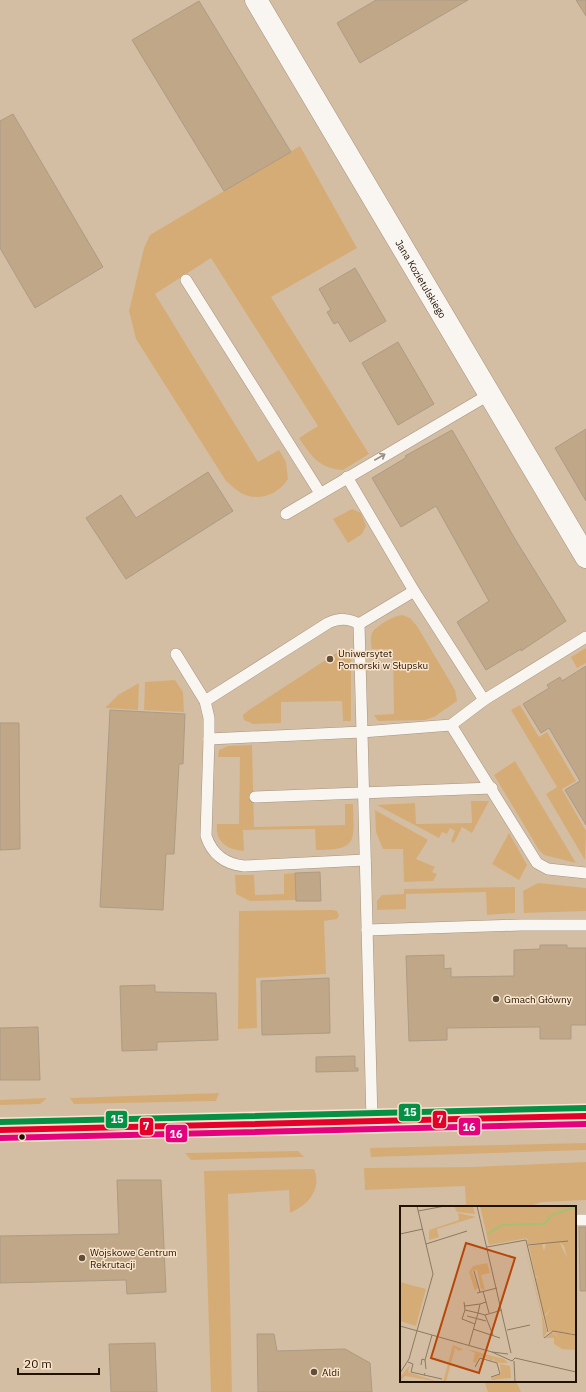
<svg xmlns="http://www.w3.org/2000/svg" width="586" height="1392" font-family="'IBM Plex Sans',sans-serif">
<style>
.green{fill:#d6ac76}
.building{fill:#bfa788;stroke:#ac9b86}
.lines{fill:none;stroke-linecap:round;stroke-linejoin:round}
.service-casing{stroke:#a5947f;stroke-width:12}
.tertiary-casing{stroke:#a5947f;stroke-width:23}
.secondary-casing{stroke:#a5947f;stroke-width:23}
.service{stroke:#f9f5f1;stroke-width:11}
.tertiary{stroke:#f9f5f1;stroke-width:22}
.secondary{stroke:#e6e7e3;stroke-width:22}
.bus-1-casing{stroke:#fae5cc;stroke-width:9}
.bus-2-casing{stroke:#fae5cc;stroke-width:9}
.bus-3-casing{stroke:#fae5cc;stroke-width:9}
.bus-1{stroke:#e4002b;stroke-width:6}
.bus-2{stroke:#e5007d;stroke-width:6}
.bus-3{stroke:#059045;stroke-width:6}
.oneway{stroke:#988f85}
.poi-dot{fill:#604e3a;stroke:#fae5cc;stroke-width:1.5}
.bus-dot{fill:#211201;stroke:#fae5cc;stroke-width:1.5}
.labels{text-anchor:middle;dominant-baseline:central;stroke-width:3;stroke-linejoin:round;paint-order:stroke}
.street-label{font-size:10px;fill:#211201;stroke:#fae5cc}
.poi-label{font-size:10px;fill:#211201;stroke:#fae5cc;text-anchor:start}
.inset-river{fill:none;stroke:#a3c073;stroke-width:2}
.inset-road{fill:none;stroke:#8c7962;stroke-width:1}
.view{fill:#b64709;fill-opacity:0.15;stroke:#b64709;stroke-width:2}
.inset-edge{fill:none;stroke:#211201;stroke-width:2}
.line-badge{stroke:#fae5cc;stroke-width:1.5}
.badge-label{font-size:11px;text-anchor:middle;font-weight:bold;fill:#fff}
</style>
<rect width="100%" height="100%" fill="#d4bea3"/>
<g class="green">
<path d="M300 146 357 248 271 297 369 454 343 470C320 469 311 456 299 438L318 426 211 258 155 294 258 462 279 450 286 462 288 479C278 495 258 502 241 493 236 490 231 485 226 481L136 339 129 311 144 248 150 235Z"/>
<path d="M352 509 361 513 366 526 362 534 348 543 333 519Z"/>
<path d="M402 615 410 618 417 626 455 690 457 701 434 717 425 720 378 721 374 715 394 714 393 649H372C371 644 370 638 372 633 376 626 393 616 402 615Z"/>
<path d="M586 648V663L577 668 571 657Z"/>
<path d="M341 650 349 654 351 661V721H343L342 701 281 702V723L253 724 244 720 243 715 249 710Z"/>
<path d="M175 680 183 692 184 712 144 710 145 682Z"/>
<path d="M139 683 138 710 105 708 118 695Z"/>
<path d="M520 705 539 737 547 732 576 781 562 789 586 831 585 860 546 794 557 787 511 710Z"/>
<path d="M252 745 254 827 345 825V804H353C354 842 358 850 316 850L315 829 243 830 244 851C227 850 215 842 217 824H239L240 757H218L219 750 228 746Z"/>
<path d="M515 761 576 863 544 855 539 850 494 775Z"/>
<path d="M471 801H489L472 833 462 827 454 843 451 841 455 831 450 828 447 834 442 832 439 838 377 805 415 803 416 824 472 823Z"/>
<path d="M375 810 428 840 416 859 435 867 432 872 437 874 433 881 404 882 403 849H383L376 832Z"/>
<path d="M509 833 527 865 519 880 492 864Z"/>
<path d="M295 873 296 900 250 901 236 894 235 875H254L255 895 284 894V874Z"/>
<path d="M538 883 586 888V911L524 913 523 891Z"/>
<path d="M515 887V913L487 915 486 892 406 894V909L377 910V901L382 895 404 894V889Z"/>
<path d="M332 910 337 911 339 916 337 919 324 921 326 974 256 978 257 1028 238 1029 239 911Z"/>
<path d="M219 1093 216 1101 74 1104 70 1098Z"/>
<path d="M47 1098 40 1104 0 1105V1100Z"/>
<path d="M586 1143V1150L371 1157 370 1148Z"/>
<path d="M298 1151 304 1157 191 1160 185 1153Z"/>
<path d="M586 1162V1200L542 1202 527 1207H466L465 1186 365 1190 364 1168 473 1167Z"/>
<path d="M314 1169C322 1189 309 1205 290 1213L289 1190 228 1194 232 1392H211L204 1171Z"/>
<path d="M484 1381H516L521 1392H488Z"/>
</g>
<g class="building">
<path d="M376 0H468L360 63 337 23Z"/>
<path d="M576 0H586V16Z"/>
<path d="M199 1 291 152 224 191 132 40Z"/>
<path d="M13 114 103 267 35 308 0 248V121Z"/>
<path d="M355 268 386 321 350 342 338 322 334 324 327 312 331 310 319 289Z"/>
<path d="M398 342 434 404 398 425 362 363Z"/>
<path d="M586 429V501L555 448Z"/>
<path d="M452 430 515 539 566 621 521 651V649L486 670 457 622 489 601 436 506 401 527 372 478 407 457 405 456Z"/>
<path d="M208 472 233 511 126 579 86 518 121 495 136 518Z"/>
<path d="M586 666V825L565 790 580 781 549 728 541 733 523 704 549 688 547 685 560 677 562 681Z"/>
<path d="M110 710 185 714 183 764H179L174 854H166L163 910 100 907Z"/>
<path d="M0 723H19L20 849 0 850Z"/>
<path d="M320 872 321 901H296L295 873Z"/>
<path d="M540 945H567V948H586V1025H571V1039H540V1027L447 1028V1040L409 1041 406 956 444 955V969L451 968V977L514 976V950L540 949Z"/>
<path d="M329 978 330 1033 262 1035 261 981Z"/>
<path d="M155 985V992L216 993 218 1040 157 1042V1050L122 1051 120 986Z"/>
<path d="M38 1027 40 1080H0V1028Z"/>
<path d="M355 1056V1068H358V1071L316 1072V1057Z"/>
<path d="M117 1180H161L166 1292 127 1294 126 1280 0 1283V1236L119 1234Z"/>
<path d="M579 1227H586V1291H580Z"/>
<path d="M257 1334H274L277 1351 345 1349 370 1363 372 1392H258Z"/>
<path d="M155 1343 157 1392H111L109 1344Z"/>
</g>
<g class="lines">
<g class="service-casing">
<g id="service">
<path d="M186 280 320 493"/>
<path d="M347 477 414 591 484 700"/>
<path d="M286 514 490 394"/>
<path d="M176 654 205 701 209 718V739L362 732 359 624 414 591"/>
<path d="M205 701 328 623C340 618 348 618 359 624"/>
<path d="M451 725 537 863 548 869 586 873"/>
<path d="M209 739 206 836C212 854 225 864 244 866L365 860"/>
<path d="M255 797 492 788"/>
<path d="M367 930 521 925H586"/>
<path d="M372 1120 362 732 451 725 484 700 586 637"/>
<path d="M575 1220H586"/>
</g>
</g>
<g class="tertiary-casing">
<g id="tertiary">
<path id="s1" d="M256 0 586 557"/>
</g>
</g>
<g class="secondary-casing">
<path id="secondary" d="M0 1130 586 1116"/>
</g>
<use href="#service" class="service"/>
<use href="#tertiary" class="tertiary"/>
<use href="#secondary" class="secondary"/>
<g class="bus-1-casing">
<path id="bus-1" d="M0 1130 586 1116"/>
</g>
<g class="bus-2-casing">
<path id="bus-2" d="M0 1138 586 1124"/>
</g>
<g class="bus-3-casing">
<path id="bus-3" d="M0 1122 586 1108"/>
</g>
<use href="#bus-1" class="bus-1"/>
<use href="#bus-2" class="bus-2"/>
<use href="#bus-3" class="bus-3"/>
</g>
<defs><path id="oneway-shaft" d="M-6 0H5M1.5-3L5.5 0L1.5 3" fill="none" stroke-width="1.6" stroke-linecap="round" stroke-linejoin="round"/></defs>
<use class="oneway" href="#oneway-shaft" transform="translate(380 457) rotate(-30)"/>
<g class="poi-dot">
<circle cx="330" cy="659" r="4"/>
<circle cx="496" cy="999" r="4"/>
<circle cx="82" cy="1258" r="4"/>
<circle cx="314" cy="1372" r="4"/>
</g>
<circle class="bus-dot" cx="22" cy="1137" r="3.5"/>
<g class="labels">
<g class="street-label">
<text stroke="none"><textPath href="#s1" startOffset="324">Jana Kozietulskiego</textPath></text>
</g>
<g class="poi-label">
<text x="338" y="653">Uniwersytet<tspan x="338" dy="12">Pomorski w Słupsku</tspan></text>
<text x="504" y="999">Gmach Główny</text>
<text x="90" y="1252">Wojskowe Centrum<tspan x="90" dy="12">Rekrutacji</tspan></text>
<text x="322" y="1372">Aldi</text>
</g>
</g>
<g transform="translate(400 1206)">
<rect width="176" height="176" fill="#d4bea3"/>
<path d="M54 0H73L75 8 57 6ZM80 0H176V128L149 125 145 111 151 102 144 110 135 71 139 72 135 69 129 40 142 38 144 45 146 38 160 37 167 52 164 40 161 37 128 38 127 32 89 39ZM58 7 76 11 37 23 39 31 29 34V24L59 14ZM123 34 147 126 143 132 142 111ZM87 57 90 67 81 69 85 84 81 83 77 64 72 65 78 81 75 85 69 66 73 60ZM0 76 26 83 16 120 0 115ZM152 126 160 133 153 126 176 129V144L162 143 154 138V132H145ZM53 139 63 143 59 145 55 142 46 176H43ZM67 143 104 153 108 157H99L94 155V152L92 155 80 150 76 157 73 156 75 147ZM100 158 110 160 111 172 92 174 91 172 101 168ZM10 159 8 166 39 176 5 170 0 175V171Z" fill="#d6ac76"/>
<path class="inset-river" d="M87 28 102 19 144 18 152 9 176 1"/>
<path class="inset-road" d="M77 0 111 147M18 5 45 0M0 28 23 23M26 38 67 25M128 39 168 35M87 41 126 34 148 126M74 65 80 86M83 85 89 107M77 87 97 82M64 96 65 104 78 107 80 98 86 96M65 100 80 98M65 104 62 113 75 118M85 109 93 129M67 110 86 115M0 120 92 146 112 155 115 152M73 123 100 132M107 124 130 119M144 132 153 125 176 129M69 139 78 107 85 109 102 104M92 146 108 148M115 152 176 166M25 154 32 129M114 155 115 176M8 156 13 158 11 166 24 169 25 167M21 159 22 153 25 154 26 163M75 161 80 152 97 157 100 168 91 171M0 167 9 153 33 68 17 0M24 169 42 173"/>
<path class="view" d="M66 37 115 52 79 167 31 152Z"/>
<rect width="176" height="176" class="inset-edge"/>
</g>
<g class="line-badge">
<rect x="398" y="1103" width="23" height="19" rx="4" fill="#059045"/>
<rect x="105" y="1110" width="23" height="19" rx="4" fill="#059045"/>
<rect x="432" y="1110" width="15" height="19" rx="4" fill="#e4002b"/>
<rect x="139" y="1117" width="15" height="19" rx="4" fill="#e4002b"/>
<rect x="458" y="1117" width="23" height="19" rx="4" fill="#e5007d"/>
<rect x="165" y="1124" width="23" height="19" rx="4" fill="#e5007d"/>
</g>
<g class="badge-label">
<text x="410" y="1116">15</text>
<text x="117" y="1123">15</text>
<text x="440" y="1123">7</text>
<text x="146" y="1130">7</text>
<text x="469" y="1131">16</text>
<text x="176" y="1138">16</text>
</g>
<path d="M18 1368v6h81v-6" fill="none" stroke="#211201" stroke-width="2"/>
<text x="24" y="1368" font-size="12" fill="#211201" stroke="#fae5cc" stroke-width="3" paint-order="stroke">20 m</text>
</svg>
